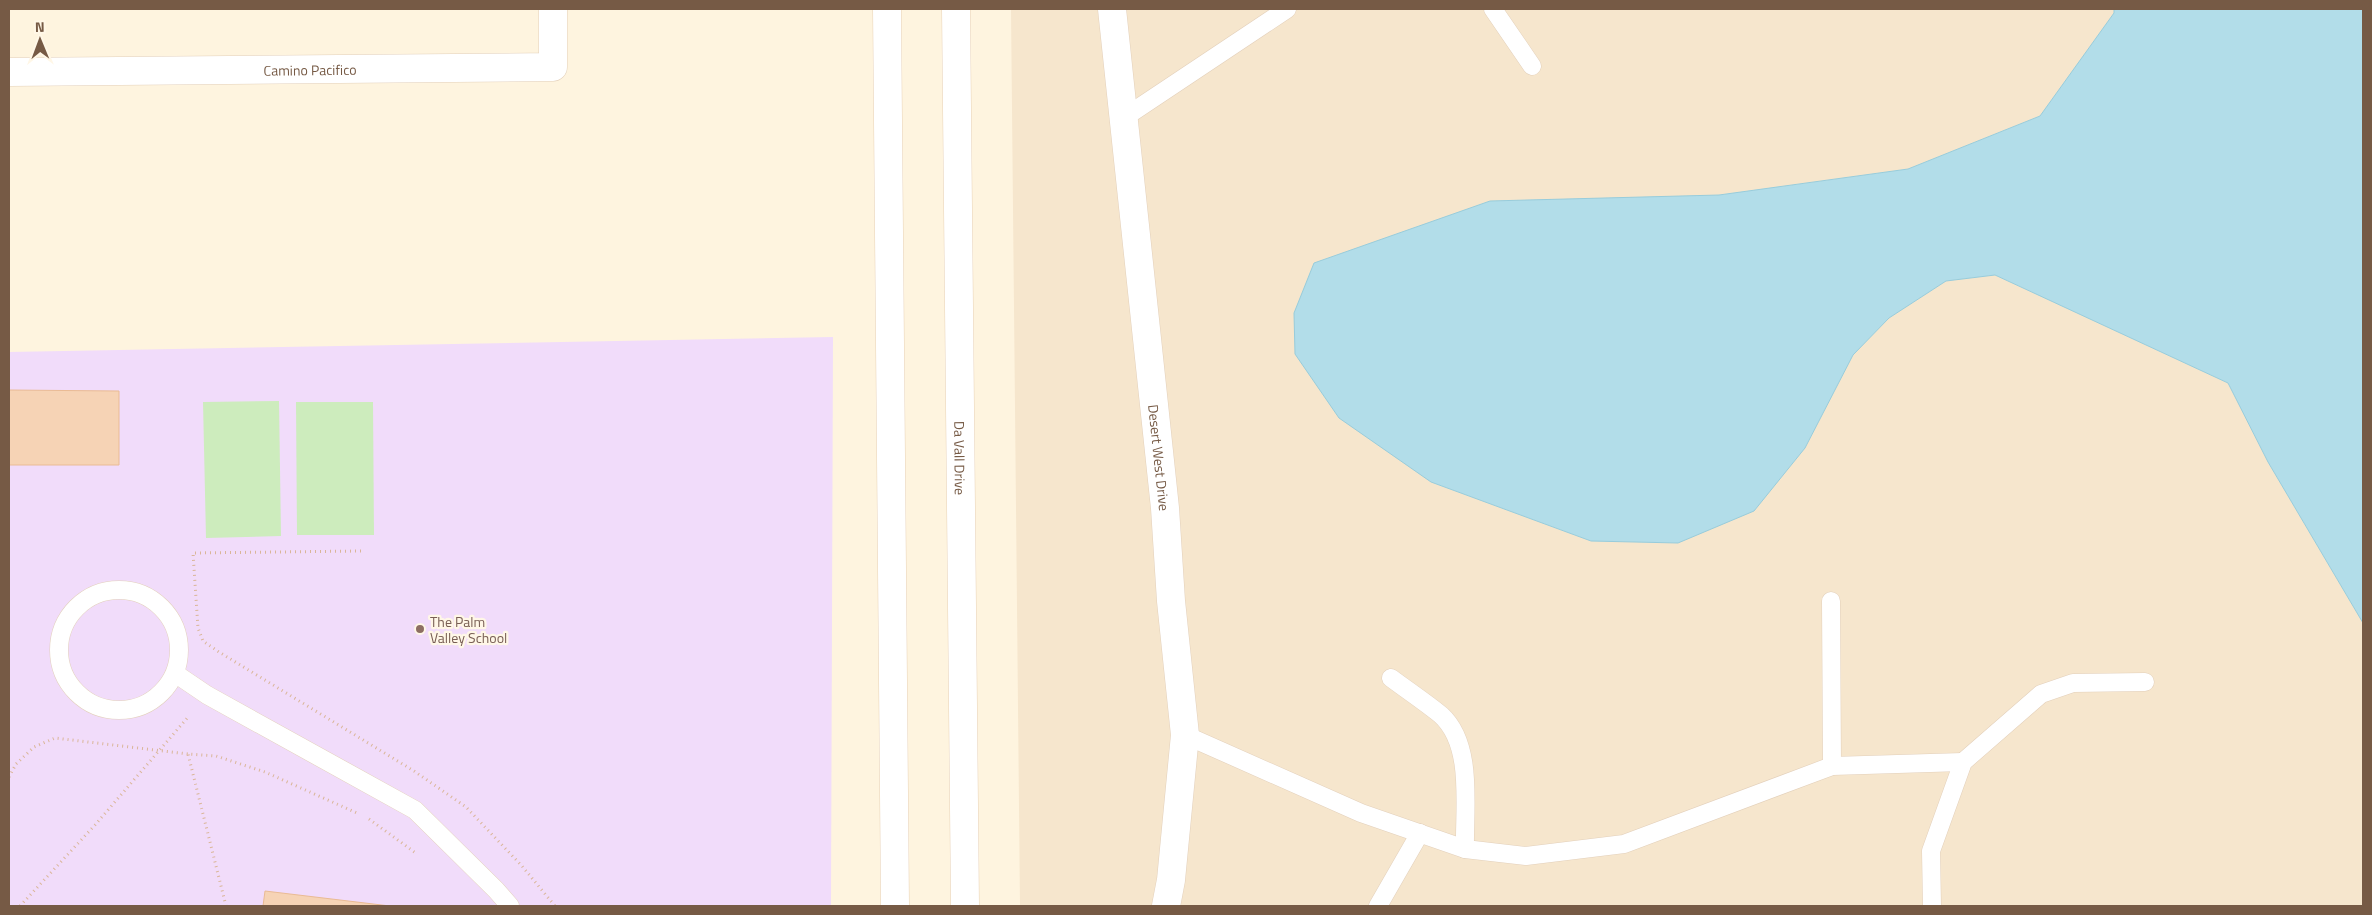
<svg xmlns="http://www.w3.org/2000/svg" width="2372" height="915" font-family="'Titillium Web',sans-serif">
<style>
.residential{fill:#f6e6cd}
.education{fill:#f1dcfa}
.green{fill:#cdecbd}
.water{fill:#b2dde9;stroke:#98ccdb}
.building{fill:#f6d3b5;stroke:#eabb94}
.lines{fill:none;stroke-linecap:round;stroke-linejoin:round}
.service-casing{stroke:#e3d0bb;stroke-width:19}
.minor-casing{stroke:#e3d0bb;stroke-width:29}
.secondary-casing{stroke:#e8d2b8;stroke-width:29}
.path{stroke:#dab698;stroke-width:3;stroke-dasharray:1 4;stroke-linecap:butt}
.service{stroke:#fff;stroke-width:18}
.minor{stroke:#fff;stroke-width:28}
.secondary{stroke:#fff;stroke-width:28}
.education-dot{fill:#8d6e63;stroke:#fff7e7;stroke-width:2}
.labels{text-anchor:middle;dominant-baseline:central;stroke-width:4.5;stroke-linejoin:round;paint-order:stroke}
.street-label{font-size:14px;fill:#765a45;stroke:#fff7e7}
.education-label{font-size:14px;fill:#785e54;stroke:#fff7e7;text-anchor:start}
</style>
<rect width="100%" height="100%" fill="#fef4df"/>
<path class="residential" d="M1011 9H2114V13L2040 116 1908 169 1719 195 1431 482 1591 541 1678 543 1805 448 1853 355 1889 318 1946 281 1995 275 2228 383 2268 462 2363 623V906H1020Z"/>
<path class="education" d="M833 337 831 906H9V352Z"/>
<g class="green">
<path d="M279 401 281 536 206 538 203 402Z"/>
<path d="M296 402H373L374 535H297Z"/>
</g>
<path class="water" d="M2114 9H2363V623L2268 462 2228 383 1995 275 1946 281 1889 318 1853 355 1805 448 1754 511 1678 543 1591 541 1431 482 1339 418 1295 354 1294 313 1314 263 1490 201 1719 195 1908 169 2040 116 2114 13Z"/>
<g class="building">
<path d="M9 390 119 391V465H9Z"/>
<path d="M265 891 390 906H263Z"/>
</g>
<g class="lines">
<g class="service-casing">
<g id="service">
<path d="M1493 9 1532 66"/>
<path d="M1122 119 1287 9"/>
<circle cx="119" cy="650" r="60"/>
<path d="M1831 601 1832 766"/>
<path d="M176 674 207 695 415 810 496 890 510 906"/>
<path d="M1391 678C1407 690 1425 702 1441 715 1474 745 1464 808 1465 849"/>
<path d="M1185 735 1361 813 1465 849 1526 856 1624 844 1832 766 1963 762"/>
<path d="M1378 906 1420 833"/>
<path d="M1932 906 1931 851 1963 762 2041 694 2073 683 2145 682"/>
</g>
</g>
<g class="minor-casing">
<g id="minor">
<path id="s1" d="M1112 9 1165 508 1171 601 1185 735 1171 880 1166 906"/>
<path id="s2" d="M9 72 553 67V9"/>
</g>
</g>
<g class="secondary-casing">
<g id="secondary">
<path d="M887 9 895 906"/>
<path id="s3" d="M956 9 965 906"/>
</g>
</g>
<g class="path">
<path d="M361 551 193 553 198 628 203 641 219 652 414 771 466 807 522 866 555 906"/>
<path d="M9 777 16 764 34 747 55 738 188 754"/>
<path d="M369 819 417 854"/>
<path d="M20 906 95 825 189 716"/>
<path d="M226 906 188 754 216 756 265 772 357 813"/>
</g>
<use href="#service" class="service"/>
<use href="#minor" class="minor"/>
<use href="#secondary" class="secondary"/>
</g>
<circle class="education-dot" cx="420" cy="629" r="5"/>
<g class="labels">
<g class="street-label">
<text stroke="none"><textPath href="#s2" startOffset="301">Camino Pacifico</textPath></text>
<text stroke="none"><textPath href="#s1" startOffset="451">Desert West Drive</textPath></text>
<text stroke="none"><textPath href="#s3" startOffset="449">Da Vall Drive</textPath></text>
</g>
<g class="education-label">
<text x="430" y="621">The Palm<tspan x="430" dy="16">Valley School</tspan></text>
</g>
</g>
<rect width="2372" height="915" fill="none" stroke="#765a45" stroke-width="20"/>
<g transform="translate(40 40) rotate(359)" stroke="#fff7e7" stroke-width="4" paint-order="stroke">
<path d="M0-4L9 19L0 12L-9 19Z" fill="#765a45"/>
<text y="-8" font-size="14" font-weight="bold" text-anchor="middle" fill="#765a45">N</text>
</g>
</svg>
